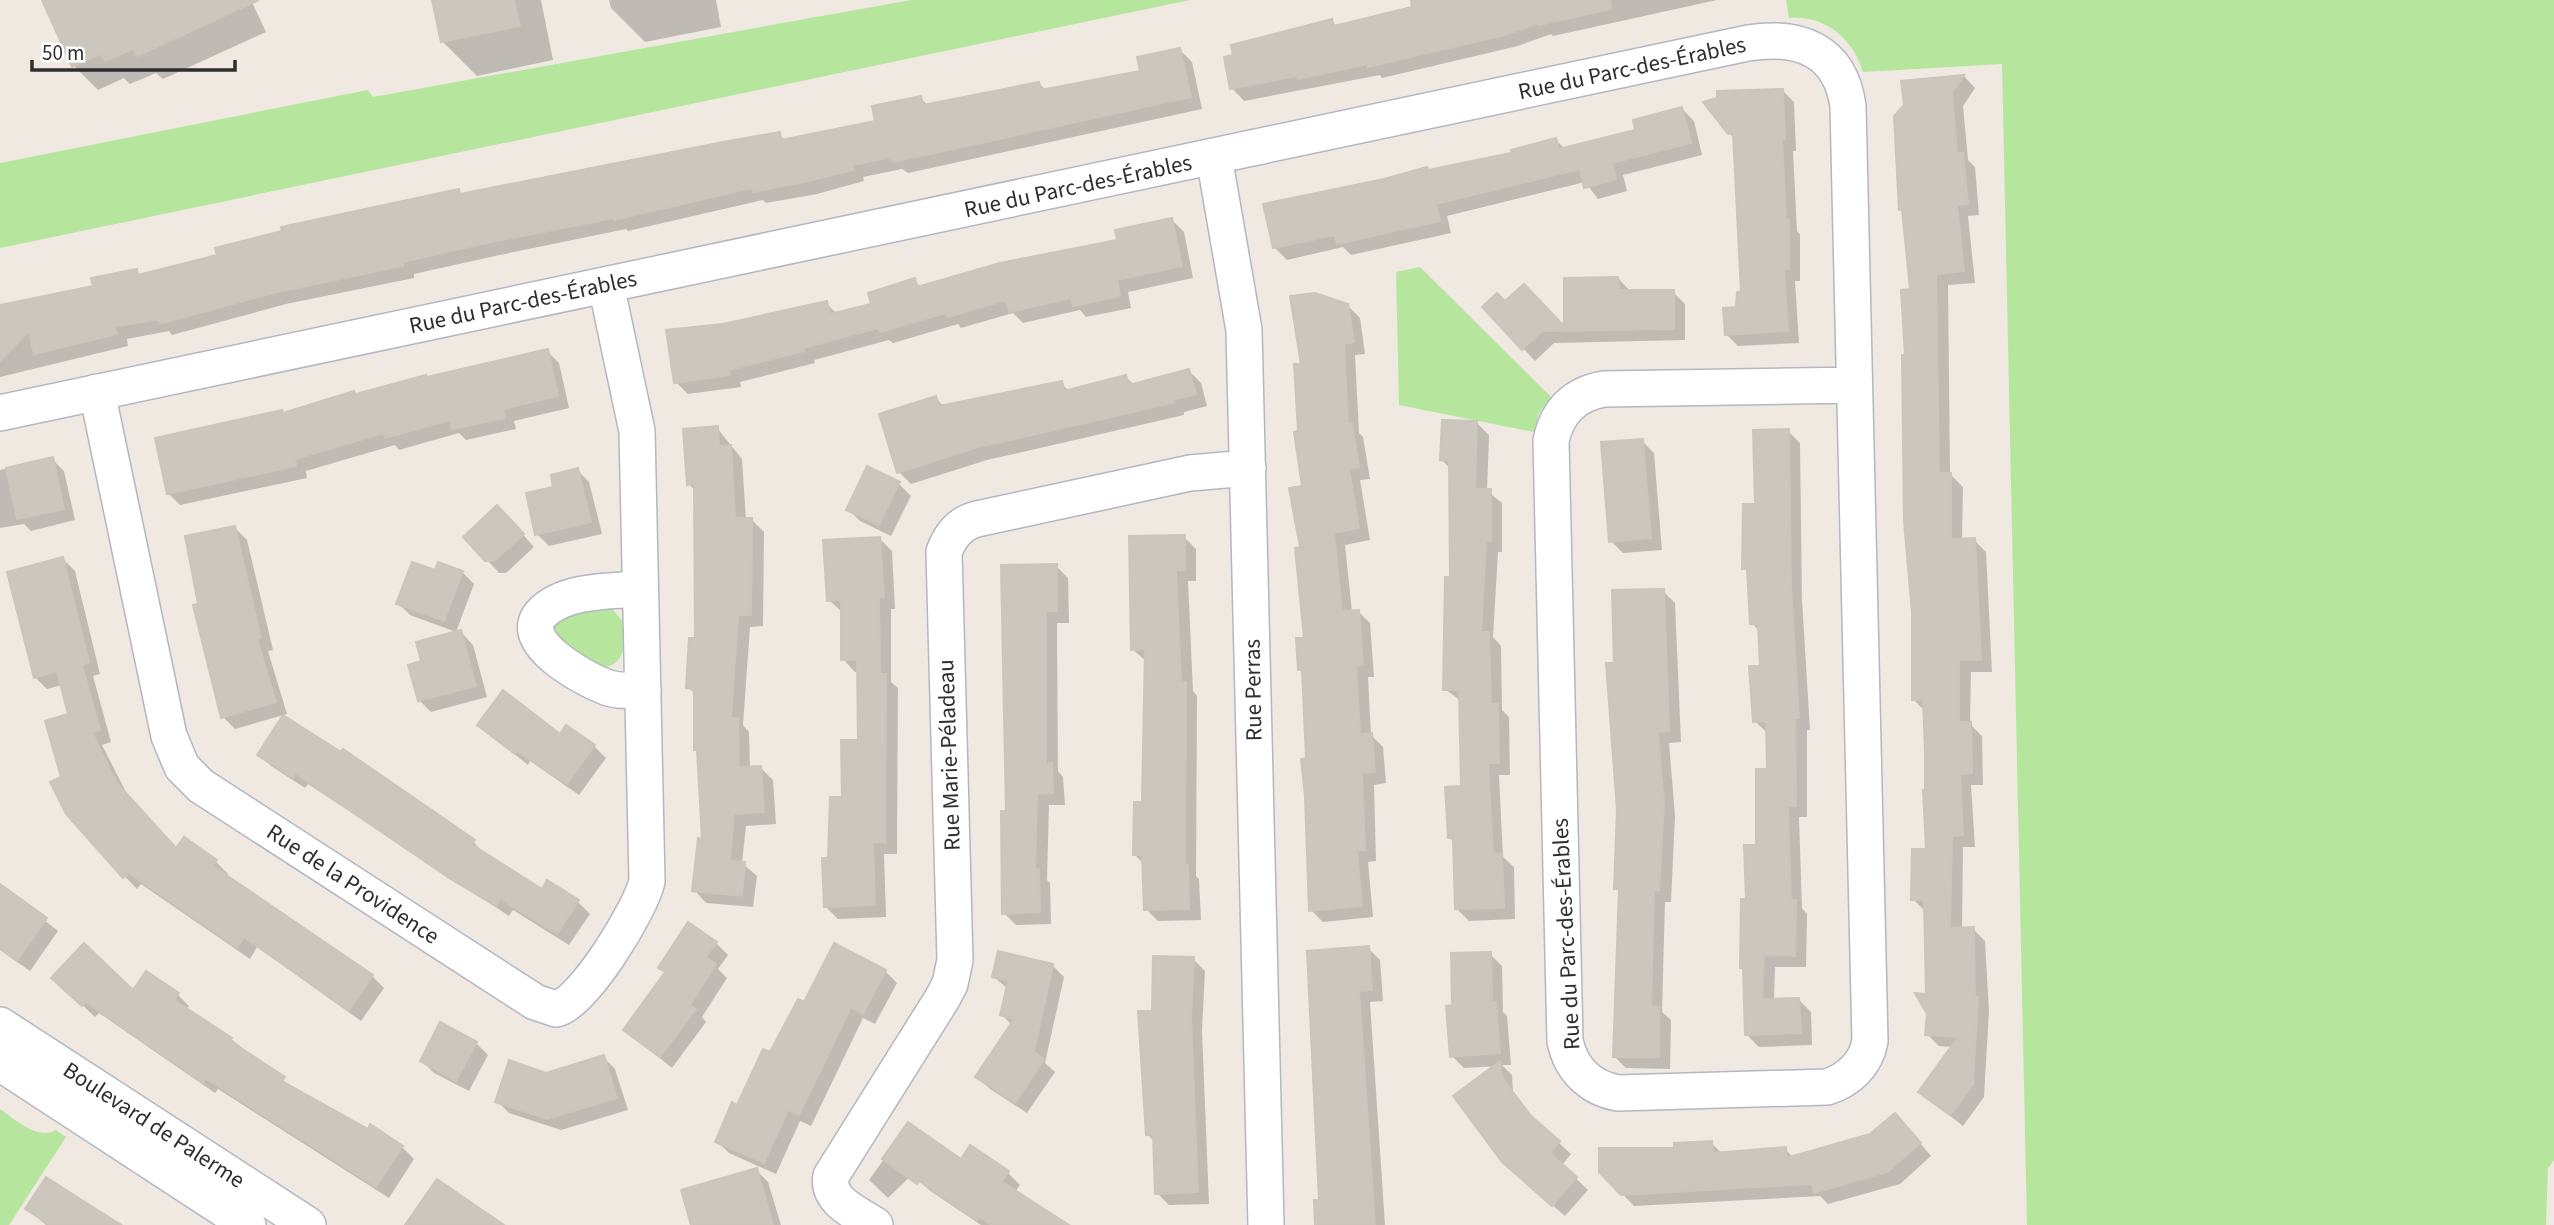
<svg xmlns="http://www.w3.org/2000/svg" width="2554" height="1225" font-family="'Source Sans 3',sans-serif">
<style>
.green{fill:#b6e59e}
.shadow{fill:#0003}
.building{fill:#cbc7bf;stroke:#cbc5ba;stroke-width:2}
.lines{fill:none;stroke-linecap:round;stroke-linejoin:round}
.minor-casing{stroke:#b4b7c1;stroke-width:38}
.minor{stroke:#fff;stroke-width:35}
.labels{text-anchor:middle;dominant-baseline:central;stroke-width:6;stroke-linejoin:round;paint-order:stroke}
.street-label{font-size:23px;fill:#2e2e2e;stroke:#fff}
</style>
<rect width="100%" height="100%" fill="#efe9e1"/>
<g class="green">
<path d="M911 0H1190L0 248V163L368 90 373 97Z"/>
<path d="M1786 0H2554V1160L2548 1168 2546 1225H2027L2002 64 1863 72C1853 38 1825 15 1789 18Z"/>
<path d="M1420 267 1551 397 1539 413 1534 432 1399 405 1396 272Z"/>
<path d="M610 607 622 620C626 642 627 666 600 668L553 635C557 607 588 610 610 607Z"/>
<path d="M0 1109C14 1119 39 1141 56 1130L66 1137 9 1225H0Z"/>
</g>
<g class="shadow">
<path d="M44 0H251L266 32 163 79 156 73 130 84 124 78 98 90 74 66Z"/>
<path d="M434 0H541L553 60 477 76 442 41Z"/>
<path d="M609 0H716L721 27 645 42 611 8Z"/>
<path d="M1412 0H1717L1553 36 1551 34 1518 46 1382 78 1380 75 1244 101 1232 88 1332 21 1337 27 1414 9Z"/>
<path d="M1180 50 1192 62 1202 109 908 173 902 169 863 177 864 181 817 194 766 203 763 200 628 231 626 229 495 256 414 274V278L286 304 172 335 169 331 127 339 128 346 0 377V308L95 288 136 271 142 276 458 191 462 195 779 134 786 141 877 122 920 98 928 105 1039 83 1046 91 1142 72Z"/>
<path d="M1964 76 1975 88 1963 106 1968 160 1975 167 1979 215 1968 216 1975 283 1948 285 1950 474 1963 487 1962 540H1974L1986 552 1992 672H1971L1970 724 1982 736 1983 785H1971L1975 847H1963L1962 929H1973L1985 941 1989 1011 1984 1097 1963 1126 1920 1092 1952 1047 1939 1046 1927 1034 1925 911 1913 899 1928 851 1927 791 1925 711 1913 699 1906 357 1912 291 1904 212 1900 209 1905 105 1903 82Z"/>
<path d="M1782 90 1794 102 1796 151H1793L1797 231 1800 234V281H1795L1799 343 1738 346 1726 334 1743 293 1735 139 1729 133Z"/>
<path d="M1682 109 1694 121 1702 155 1623 175 1627 191 1598 199 1585 182 1447 216 1451 233 1351 255 1343 247 1287 260 1275 248 1384 181 1427 168 1430 172 1514 154 1556 140 1565 149 1637 131Z"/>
<path d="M1172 220 1184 232 1193 278 1128 292 1131 308 1086 317 1080 310 1023 323 1013 313 961 328 958 324 893 343 889 340 814 360 815 363 740 382 741 387 688 394 676 382 723 326 826 303 837 314 874 305 914 280 921 287 1119 241Z"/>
<path d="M1618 278 1630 291 1673 292 1685 304V340L1554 343 1535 361 1484 307 1505 303 1566 330Z"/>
<path d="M1347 305 1360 318 1365 354 1355 355 1359 433 1363 437 1370 479 1360 480 1370 540 1345 545 1352 612 1358 611 1370 623 1374 677H1368L1371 735 1383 747 1386 783 1374 785 1376 861 1368 862 1373 917 1323 922 1311 910 1308 760 1304 673 1300 670 1306 639 1302 549 1304 487 1299 433 1303 366Z"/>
<path d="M547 351 559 363 569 408 514 421 516 429 466 440 459 433 399 450 395 445 306 471 307 478 180 505 168 493 284 414Z"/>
<path d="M1189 371 1201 383 1207 406 1184 412V415L987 460 911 484 899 472 936 398 944 407 1061 383 1069 391 1126 377 1134 385Z"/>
<path d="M1477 423 1489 435 1487 491 1502 503V552H1498L1493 637 1501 646 1502 710 1509 717 1510 775H1499L1503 857 1514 867 1515 919 1469 921 1457 909 1455 843 1450 838 1463 788 1461 701 1445 689 1452 579 1451 469 1442 460Z"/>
<path d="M717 428 742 459 746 520H752L764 532 763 626 750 627 743 725 749 732 750 768H761L773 780 776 824 746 826 742 863 757 876 753 907 706 903 694 890 704 841 699 753 696 750V695L688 687 696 640V492L689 484Z"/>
<path d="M1788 431 1800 443 1802 600 1810 730H1807V817H1799L1802 908 1807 914 1806 967H1775L1774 1001 1799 1000 1811 1012 1812 1045 1759 1047 1747 1035 1744 970 1741 967 1768 771V734L1755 721 1762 667 1760 632 1752 623 1749 574 1744 568 1757 505Z"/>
<path d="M1642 441 1654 453 1662 550 1623 553 1611 541Z"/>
<path d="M52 459 64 471 75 520 31 531 24 524 0 528V470Z"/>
<path d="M577 470 589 482 602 534 549 546 537 534 556 488Z"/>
<path d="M899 484 911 496 891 536 860 521 848 509Z"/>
<path d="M509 519 534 547 506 573H499L487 560Z"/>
<path d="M235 528 247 540 273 650 268 651 287 714 235 729 223 717 200 605Z"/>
<path d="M1184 537 1196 549V581H1188L1193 691 1197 696 1196 876 1199 879 1201 920 1158 921 1146 909 1144 864 1134 854 1144 804 1146 661 1132 649Z"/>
<path d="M880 539 892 551 895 609H891V682L898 688 897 854H884L886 917 838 919 826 907 843 799 860 742 859 671 855 672 843 659 842 612 829 600Z"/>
<path d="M63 559 75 571 100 674 93 676 111 742 102 745 128 796 177 850 184 840 216 862 228 874 226 877 372 976 384 988 361 1021 257 947 250 959 141 884 137 889 71 821 52 783 63 778 70 715 62 685 47 689 35 677Z"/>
<path d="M1056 566 1068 578 1069 623H1057L1058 771 1063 777 1065 805H1049L1047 880 1050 883 1051 924 1016 925 1004 913 1008 813 1003 567Z"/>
<path d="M462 572 474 584 456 632 410 615 398 603 437 573Z"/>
<path d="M1663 591 1675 603 1681 742 1669 743 1675 816 1671 902H1665L1662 1012 1671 1020 1670 1069 1626 1068 1614 1056 1621 893 1616 889 1619 810Z"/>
<path d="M461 632 473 645 487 697 431 712 419 700 423 662Z"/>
<path d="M479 725 560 737 594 746 606 758 579 795 530 761 528 765Z"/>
<path d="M259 754 473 841 484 855 542 891 578 902 590 914 569 945 513 910 509 916 308 784 305 788 271 766Z"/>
<path d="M7 891 58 931 30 971 0 950V901Z"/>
<path d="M716 943 728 955 718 969 727 978 702 1017 706 1022 672 1068 625 1030Z"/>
<path d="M1368 948 1380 960 1383 1001 1370 1002 1385 1225H1317L1321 1202 1313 1076Z"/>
<path d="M1490 954 1502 966 1503 1012 1507 1016 1511 1065H1502L1512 1075 1513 1091 1538 1124 1571 1154 1562 1165 1588 1190 1565 1216 1516 1174 1497 1066 1464 1068 1452 1056 1454 1007Z"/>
<path d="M1193 959 1205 971 1202 1031 1209 1204 1169 1205 1157 1193 1155 1142 1147 1134 1153 1013Z"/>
<path d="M1052 965 1064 977 1045 1063 1055 1072 1027 1113 990 1089 978 1077 1012 1025 1002 1015 1008 989 994 977Z"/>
<path d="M885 971 897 983 875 1024 863 1018 811 1126 800 1121 776 1174 729 1153 717 1141 805 1004Z"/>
<path d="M66 990 177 994 189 1006 186 1010 231 1039 294 1089 402 1147 414 1159 389 1198 218 1089 215 1093 99 1013 95 1017Z"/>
<path d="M476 1043 488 1055 469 1091 434 1073 422 1061Z"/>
<path d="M603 1057 615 1069 628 1110 561 1130 509 1113 497 1101 546 1074Z"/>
<path d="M909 1124 961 1161 970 1147 1008 1173 1020 1185 1015 1192 1061 1225H981L929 1190 917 1178 922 1165 888 1198 869 1180Z"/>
<path d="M1907 1128 1931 1156 1900 1184 1828 1204 1820 1196 1634 1206 1600 1171 1711 1143 1723 1154 1785 1149 1794 1158Z"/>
<path d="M756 1170 768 1182 781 1225H693Z"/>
<path d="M46 1180 123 1225H46L27 1209Z"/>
</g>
<g class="building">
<path d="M42 0H259L137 56 133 49 105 61 101 54 72 67Z"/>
<path d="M432 0H514L520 26 441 42Z"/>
<path d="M1411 0H1610L1611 9 1539 25V23L1505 35 1368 67V64L1298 79 1297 76 1230 89 1224 57 1233 55 1231 45 1332 19 1334 26 1412 7Z"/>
<path d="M1180 48 1191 97 894 162 889 158 852 165 853 170 804 182 753 192 752 188 614 220V218L482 244 403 262V266L273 293 159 324 158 319 115 327 117 334 34 354 29 331 0 361V305L93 286 91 278 137 269 138 275 217 255 215 248 282 231 281 227 459 189 460 194 723 142 780 132 781 140 875 121 872 106 921 96 923 105 1039 82 1041 90 1140 71 1137 57Z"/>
<path d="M1964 75 1952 93 1957 153H1963L1968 204 1957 205 1964 271 1936 274 1939 473H1951V539L1975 538 1981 660H1959V722H1971L1972 773 1960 774 1963 835 1952 836 1950 928 1974 927 1975 997H1978L1973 1085 1950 1115 1918 1092 1958 1037 1925 1035 1927 1014 1915 993 1926 994 1924 900H1911L1912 849H1926L1923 790H1925V753L1923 700H1912V613L1904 521 1902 355H1905L1901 290 1910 289 1902 209 1899 210 1894 116 1904 105 1901 81Z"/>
<path d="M1783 89 1785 139H1782L1786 220H1789V269H1784L1788 331 1725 335 1723 308 1736 307 1737 292H1741L1733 133 1728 134 1703 102 1717 98V91Z"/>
<path d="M1682 107 1691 143 1612 163 1616 179 1584 188 1580 169 1436 204 1440 221 1337 244 1335 235 1273 248 1263 204 1384 179 1427 167 1428 170 1511 153V150L1556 138 1559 149 1635 130 1633 120Z"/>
<path d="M1172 218 1182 266 1117 280 1120 296 1073 306 1071 298 1009 312 1006 300 948 317 946 313 880 332 878 328 803 348 804 351 729 370 730 375 674 383 666 330 723 324 827 301 830 314 871 304 868 293 915 278 917 287 1000 263 1117 240 1115 230Z"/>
<path d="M1618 277 1619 290H1674V329L1542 331 1522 350 1482 307 1497 293 1505 301 1524 284 1564 326V278Z"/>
<path d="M1315 293 1348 304 1354 342 1344 344 1348 423H1352L1359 467 1349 469 1359 528 1334 533 1342 611 1359 610 1363 665 1356 666 1360 734 1372 733 1375 772 1362 773 1365 850H1357L1362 906 1309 911 1305 796 1301 759 1306 758 1302 670H1298L1296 638H1304L1295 548 1300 547 1289 488 1302 486 1294 432 1298 431 1294 364H1301L1290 296Z"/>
<path d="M548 349 558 396 503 409 505 418 452 429 450 420 385 438 384 433 295 459 296 466 167 494 155 438 282 410 283 413 354 391 356 394 426 375 427 377Z"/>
<path d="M1189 369 1196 394 1173 400V403L975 448 897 473 879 414 936 396 939 406 1062 381 1064 391 1126 375 1129 385Z"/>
<path d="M1442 420 1477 421 1475 489H1491V541H1486L1481 632H1489L1491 704H1498L1499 763H1488L1493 854 1502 853 1504 908 1455 909 1453 838H1448L1445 787 1461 786 1459 690H1443L1445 577H1450L1449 461 1440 460Z"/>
<path d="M718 426 719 446 731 445 735 518H752L751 615H738L731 718H738L739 767 761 766 764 812 734 814 730 860 745 862 742 896 692 891 698 838 702 839 697 750H694V689L686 688 689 638H695L694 484 687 485 683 429Z"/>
<path d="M1789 429 1791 587 1799 718H1795L1796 806H1788L1791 900H1796L1795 956 1764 955 1762 999 1799 998 1801 1033 1745 1035 1743 968H1740L1741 899H1746L1744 845H1756V769H1767L1766 721 1753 722 1749 666H1760L1758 624H1750L1747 569H1742L1743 504H1755L1753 430Z"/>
<path d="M1643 439 1651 538 1609 542 1601 442Z"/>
<path d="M53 457 64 509 17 519 6 468Z"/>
<path d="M867 466 900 482 879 525 846 510Z"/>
<path d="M578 468 591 522 535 535 526 493 553 487 551 475Z"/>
<path d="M497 505 524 534 494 561H485L463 537Z"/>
<path d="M235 526 261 638 257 639 276 702 221 718 193 605 198 604 185 536Z"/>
<path d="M1185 535V570H1176L1181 682H1186L1185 866 1188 865 1189 909 1144 910 1142 855H1133L1134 802H1142L1145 649 1131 650 1129 536Z"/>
<path d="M880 537 884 597H879L880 674H886L885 843 873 842 875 905 824 907 822 858H828L830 797H842L841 740H858L857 660H841V600L827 601 823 540Z"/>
<path d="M63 557 89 662 82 665 100 730 92 732 116 782 176 848 184 837 217 860 213 866 373 975 349 1010 244 937 237 948 129 873 123 878 66 814 50 782 61 777 45 721 68 714 57 671 34 678 7 572Z"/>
<path d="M412 562 435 570 438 562 463 571 444 621 396 604Z"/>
<path d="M1057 564V611H1046V764L1052 763 1053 793 1037 794 1035 869H1039L1040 912 1002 914 1001 811H1006L1001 565Z"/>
<path d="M1664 589 1669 731 1658 732 1664 803 1659 890H1654L1651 1006 1659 1007V1057H1613L1619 889H1614L1617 810 1606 663H1614L1612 590Z"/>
<path d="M461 630 476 686 418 701 408 665 421 661 416 642Z"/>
<path d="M503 690 560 734 566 725 595 745 567 784 517 751 515 754 477 725Z"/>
<path d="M283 715 341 752 343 749 475 840 471 844 542 889 547 880 579 900 557 934 500 899 496 906 449 878 295 773 293 778 257 755Z"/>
<path d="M0 884 47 918 17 961 0 948Z"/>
<path d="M688 922 717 942 706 957 716 964 690 1005 696 1009 660 1057 623 1030 665 972 658 968Z"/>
<path d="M84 943 133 990 146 971 179 993 174 1000 232 1038 230 1041 285 1077 282 1081 368 1129 370 1124 403 1146 376 1187 205 1078 203 1083 86 1002 82 1006 51 978Z"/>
<path d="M834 943 886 970 863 1014 851 1007 799 1115 788 1110 764 1163 715 1142 732 1102 737 1105 763 1049 770 1052 798 999 804 1002Z"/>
<path d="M1369 946 1372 990 1359 991 1375 1225H1315L1314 1200H1319L1307 951Z"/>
<path d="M998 951 1053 964 1034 1052 1044 1059 1015 1103 975 1077 1014 1019 1000 1015 1008 981 992 977Z"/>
<path d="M1491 952 1492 1002H1496L1500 1053 1450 1057 1446 1006 1452 1005 1451 953Z"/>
<path d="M1153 956 1194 957 1191 1018 1198 1192 1155 1194 1153 1134 1146 1135 1138 1011H1152Z"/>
<path d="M440 1022 477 1042 456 1081 420 1061Z"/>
<path d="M604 1055 617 1098 547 1119 495 1102 509 1060 546 1073Z"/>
<path d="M1500 1061 1502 1077 1515 1095 1530 1115 1560 1141 1550 1153 1577 1177 1552 1206 1502 1162 1453 1096Z"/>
<path d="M1895 1113 1921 1143 1887 1172 1814 1193 1812 1184 1621 1195 1599 1172V1148H1674V1143L1712 1141 1713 1153 1786 1147V1158L1870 1134Z"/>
<path d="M908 1122 961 1159 970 1145 1009 1171 1002 1182 1069 1225H992L979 1217 977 1220 919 1181 917 1184 882 1159Z"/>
<path d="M757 1168 773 1225H691L681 1190Z"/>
<path d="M46 1177 77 1197 121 1225H50L25 1209Z"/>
<path d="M437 1179 504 1225H405Z"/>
</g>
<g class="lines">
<g class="minor-casing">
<g id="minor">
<path d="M1214 157 1244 330 1266 1225"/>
<path d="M97 392 169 736 182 767 201 786 535 1002 556 1009C583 1004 641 909 647 881L637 431 606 285"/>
<path d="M0 413 1748 43C1798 35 1840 49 1848 106L1870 1041C1866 1064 1849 1080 1827 1087L1618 1093C1590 1088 1571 1069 1565 1041L1551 441C1557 411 1575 394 1604 389L1854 385"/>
<path d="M640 589C610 591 564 590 542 613 514 641 584 679 606 687 618 692 631 690 643 690"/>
<path d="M0 1025 308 1225"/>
<path d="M0 1063 248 1225"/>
<path d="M875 1225C857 1213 826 1201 831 1176L942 999 950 984 955 960 944 552C950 536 960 523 977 519L1190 473 1248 468"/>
</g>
</g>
<use href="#minor" class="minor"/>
</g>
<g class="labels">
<g class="street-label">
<text transform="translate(1632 68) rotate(-12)">Rue du Parc-des-Érables</text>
<text transform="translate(1078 186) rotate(-12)">Rue du Parc-des-Érables</text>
<text transform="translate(523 302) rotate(-12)">Rue du Parc-des-Érables</text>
<text transform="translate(1253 690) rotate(-91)">Rue Perras</text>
<text transform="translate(949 755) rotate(-92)">Rue Marie-Péladeau</text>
<text transform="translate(353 884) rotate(33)">Rue de la Providence</text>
<text transform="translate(1566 934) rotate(-93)">Rue du Parc-des-Érables</text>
<text transform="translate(154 1125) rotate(33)">Boulevard de Palerme</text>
</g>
</g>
<path d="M32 60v10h203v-10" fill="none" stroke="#2e2e2e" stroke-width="3.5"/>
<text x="42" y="60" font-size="21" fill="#2e2e2e" stroke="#ffffff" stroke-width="5" paint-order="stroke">50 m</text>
</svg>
